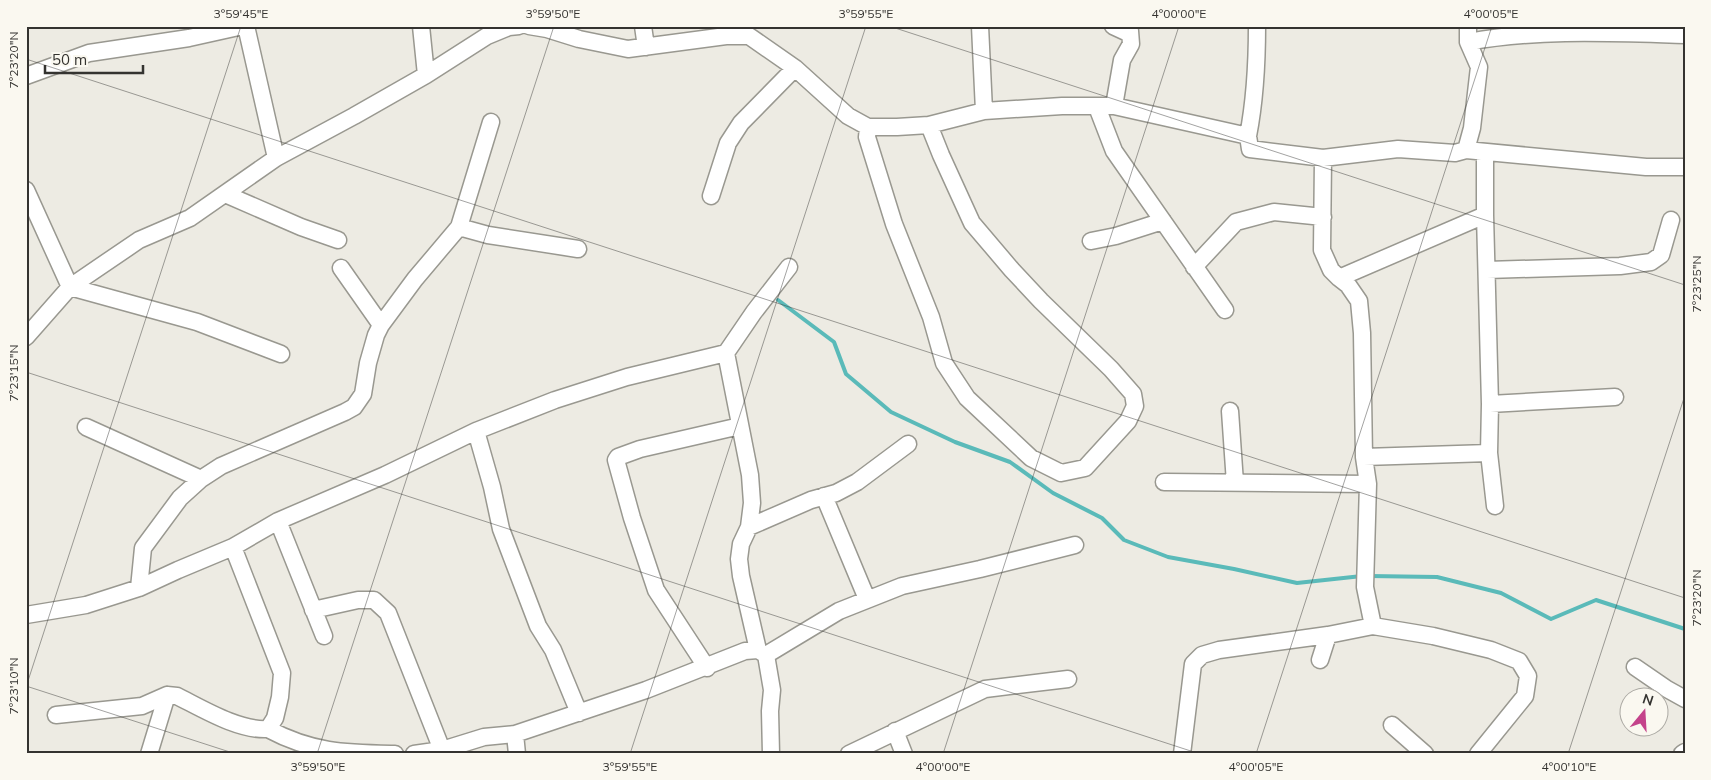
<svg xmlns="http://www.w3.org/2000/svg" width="1711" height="780" font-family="Mulish,sans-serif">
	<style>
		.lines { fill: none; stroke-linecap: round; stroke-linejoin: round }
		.stream { stroke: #5abab9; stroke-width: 4 }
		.minor-casing { stroke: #999890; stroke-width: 19 }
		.minor { stroke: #fff; stroke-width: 16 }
		.ticks { fill: none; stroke: #343330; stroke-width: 1; stroke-opacity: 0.45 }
		.neatline { fill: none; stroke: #343330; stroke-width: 2 }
		.ticks-label { font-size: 12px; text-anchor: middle; fill: #343330 }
	</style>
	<rect width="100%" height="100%" fill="#edebe3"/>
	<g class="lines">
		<path class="stream" d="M 778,300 L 834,342 L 846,374 L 891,412 L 955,442 L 1010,462 L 1053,493 L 1102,518 L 1124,540 L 1168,557 L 1234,569 L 1297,583 L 1362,576
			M 1369,576 L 1437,577 L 1501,593 L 1551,619 L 1596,600 L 1685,629"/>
		<g class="minor-casing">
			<path id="minor" d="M 246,26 L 276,158
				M 421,26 L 426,75
				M 529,26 L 547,29 L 579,39 L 628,49 L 726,36 L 749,36 L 795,68 L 848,116 L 868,127 L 897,127 L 929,125 L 984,111 L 1062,106 L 1114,106 L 1248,136 L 1250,149 L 1323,158 L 1398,149 L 1455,153 L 1466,150 L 1646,167 L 1685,167
				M 643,26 L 646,47
				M 980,26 L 984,111
				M 1113,26 L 1126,32 L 1130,31 L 1131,44 L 1122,60 L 1114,106
				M 1468,42 C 1539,29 1613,33 1685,35
				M 26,76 L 89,53 L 189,38 L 243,26
				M 1097,107 L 1114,151 L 1225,310
				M 868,127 L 867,137 L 894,224 L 931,317 L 944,363 L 967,398 L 1031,458 L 1061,473 L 1085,468 L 1128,421 L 1135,406 L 1133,394 L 1111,369 L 1041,301 L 1012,270 L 972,223 L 941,155 L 929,125
				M 1248,136 C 1255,100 1257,63 1257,26
				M 1466,150 L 1472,128 L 1479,67 L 1468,42 L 1468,26
				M 1323,158 L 1322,250 L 1331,270 L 1339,278 L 1348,285 L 1359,301 L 1362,333 L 1364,457 L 1368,484 L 1365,587 L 1373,626
				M 26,190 L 70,287 L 197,322 L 281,354
				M 225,194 L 301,227 L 338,240
				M 711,196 L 728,143 L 741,123 L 795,68
				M 1485,215 L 1490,404 L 1489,453 L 1495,506
				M 459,227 L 488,235 L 578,249
				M 1091,241 L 1116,236 L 1163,221
				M 1194,267 L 1236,222 L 1274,212 L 1323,217
				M 341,268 L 381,325
				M 1487,270 L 1620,266 L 1651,262 L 1661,255 L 1671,220
				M 1339,278 L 1485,215 L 1485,152
				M 26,337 L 70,287 L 139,240 L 190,218 L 276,158 L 354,116 L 426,75 L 487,36 L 509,27 L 519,26
				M 726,353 L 750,475 L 752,503 L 749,527 L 741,544 L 739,559 L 741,576 L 758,650
				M 1490,404 L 1615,397
				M 1230,411 L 1235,483
				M 86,427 L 201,479
				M 476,431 L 492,487 L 501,529 L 538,626 L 553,650 L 579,713
				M 1364,457 L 1489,453
				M 1164,482 L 1368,484
				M 824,496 L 867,599
				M 278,521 L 324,636
				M 749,527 L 811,500 L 836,493 L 857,482 L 908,444
				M 139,588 L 143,548 L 180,498 L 201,479 L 221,466 L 345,412 L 354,407 L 363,394 L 368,363 L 376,335 L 381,325 L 415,279 L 459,227 L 491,122
				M 313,610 L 358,600 L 374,600 L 388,613 L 442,750
				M 26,615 L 86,605 L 139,588 L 178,570 L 233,547 L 278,521 L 385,475 L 476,431 L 555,400 L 627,377 L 726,353 L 754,312 L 789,267
				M 766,655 L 772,690 L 770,711 L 771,754
				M 1320,660 L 1328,635
				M 1635,667 L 1667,689 L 1685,699
				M 707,668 L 656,590 L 632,518 L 616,460 L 618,457 L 640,449 L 740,426
				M 56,715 L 142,706 L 167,695 L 177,696 C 203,709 239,731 268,729 L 275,718 L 280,697 L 282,673 L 233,547
				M 1392,725 L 1425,754
				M 268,729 C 313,753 346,753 395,754
				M 895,731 L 904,754
				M 149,754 L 167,695
				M 414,754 L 442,750 L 484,737 L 515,734
				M 517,754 L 515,734 L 646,690 L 745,651 L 758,650 L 766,655 L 839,611 L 902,586 L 980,569 L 1075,545
				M 849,754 L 985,689 L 1068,679
				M 1182,754 L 1193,664 L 1202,655 L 1219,650 L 1328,635 L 1373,626 L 1433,636 L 1491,650 L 1519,661 L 1528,676 L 1525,696 L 1478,754
				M 1682,754 L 1685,752"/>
		</g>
		<use href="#minor" class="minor"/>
	</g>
	<path class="ticks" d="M 889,26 L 1685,285M 26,59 L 1685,598M 26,372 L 1200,754M 26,686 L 236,754M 26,687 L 241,26M 317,754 L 554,26M 630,754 L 866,26M 943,754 L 1179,26M 1256,754 L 1492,26M 1568,754 L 1685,395"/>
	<rect width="1711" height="780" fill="none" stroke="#faf8f0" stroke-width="55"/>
	<g transform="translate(1644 712) rotate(18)"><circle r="24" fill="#faf8f0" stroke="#aba9a3"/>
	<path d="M0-4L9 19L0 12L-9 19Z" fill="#c4438b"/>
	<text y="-8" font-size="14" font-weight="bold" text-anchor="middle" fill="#343330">N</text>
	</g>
	<path d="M45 65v8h98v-8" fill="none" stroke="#343330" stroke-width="2.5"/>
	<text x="52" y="65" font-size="15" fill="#343330" stroke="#faf8f0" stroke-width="4" paint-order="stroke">50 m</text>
	<rect x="28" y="28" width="1656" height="724" class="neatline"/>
	<g class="ticks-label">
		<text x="241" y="18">3°59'45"E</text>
		<text x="553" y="18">3°59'50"E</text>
		<text x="866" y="18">3°59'55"E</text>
		<text x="1179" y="18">4°00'00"E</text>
		<text x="1491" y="18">4°00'05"E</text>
		<text transform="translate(14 60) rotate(-90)" y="4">7°23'20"N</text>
		<text transform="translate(1697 284) rotate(-90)" y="4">7°23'25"N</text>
		<text transform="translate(14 373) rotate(-90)" y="4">7°23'15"N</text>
		<text transform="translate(1697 598) rotate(-90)" y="4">7°23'20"N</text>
		<text transform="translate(14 686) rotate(-90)" y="4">7°23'10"N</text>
		<text x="318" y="771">3°59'50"E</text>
		<text x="630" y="771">3°59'55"E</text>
		<text x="943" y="771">4°00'00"E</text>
		<text x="1256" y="771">4°00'05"E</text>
		<text x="1569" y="771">4°00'10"E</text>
	</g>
</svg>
